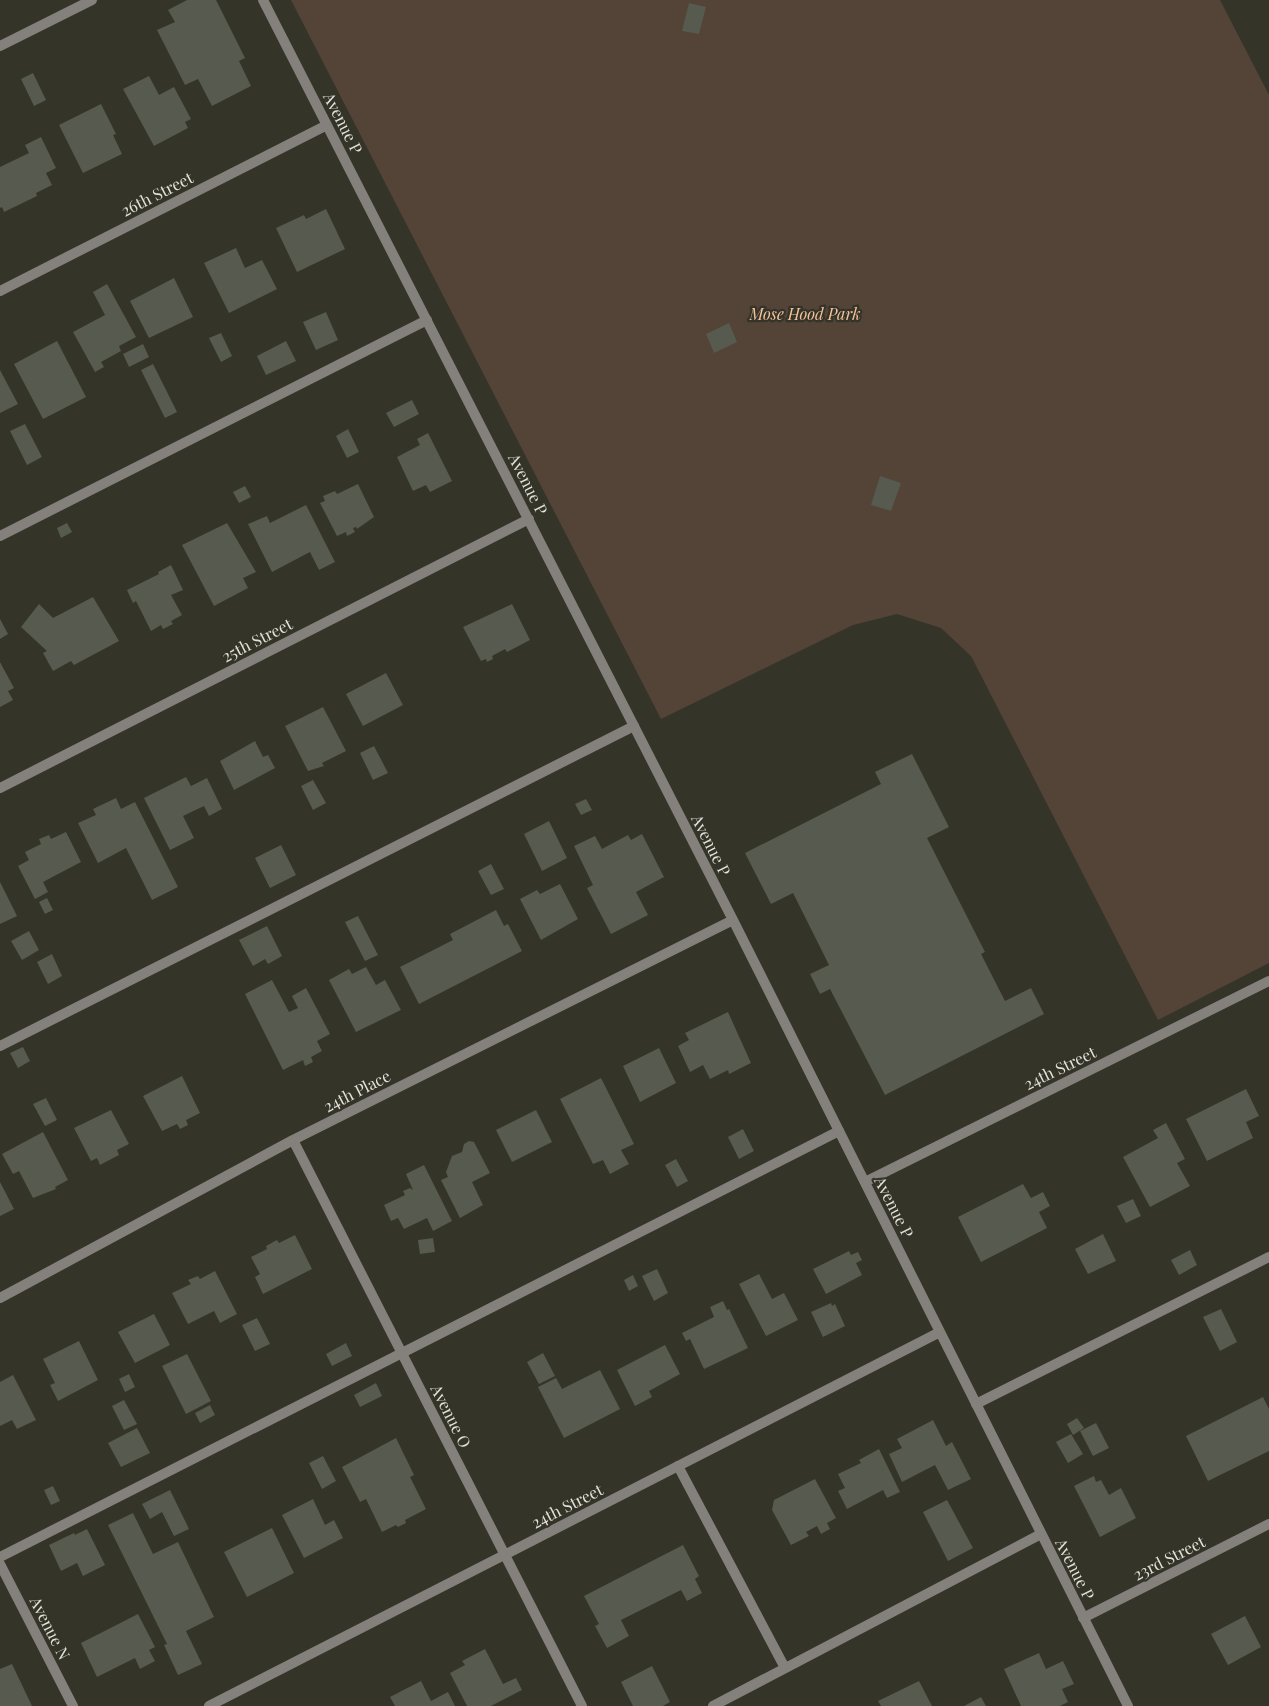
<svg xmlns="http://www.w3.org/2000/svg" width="1269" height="1706" font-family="'Playfair Display',serif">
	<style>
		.green { fill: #544337 }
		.building { fill: #565a4f }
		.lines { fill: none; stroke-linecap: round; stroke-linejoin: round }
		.service { stroke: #84817c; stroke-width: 10 }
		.minor { stroke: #84817c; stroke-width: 10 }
		.labels { text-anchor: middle; stroke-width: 4.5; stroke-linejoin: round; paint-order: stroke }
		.street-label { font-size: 16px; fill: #e3e2db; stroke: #353429 }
		.park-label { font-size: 16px; font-style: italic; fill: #f5c39c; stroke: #353429 }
	</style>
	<rect width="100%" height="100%" fill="#353429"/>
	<path class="green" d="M 291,0 L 1220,0 L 1269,95 L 1269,963 L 1158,1020 L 971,656 L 941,628 L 897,614 L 853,625 L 661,719 Z"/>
	<path class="building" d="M 187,0 L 216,0 L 245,58 L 239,61 L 251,86 L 212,106 L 198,79 L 185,85 L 157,30 L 175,22 L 168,10 Z
		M 689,3 L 706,7 L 699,34 L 682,31 Z
		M 33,73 L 46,100 L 34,106 L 21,79 Z
		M 149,76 L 159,95 L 174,87 L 191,119 L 185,122 L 188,128 L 154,146 L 123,89 Z
		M 101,104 L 116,134 L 113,135 L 122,154 L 83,173 L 59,125 Z
		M 41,137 L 56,168 L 46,173 L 52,185 L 36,193 L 37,196 L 4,212 L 2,207 L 0,208 L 0,167 L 29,153 L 25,145 Z
		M 326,209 L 345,249 L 297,272 L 276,228 L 304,215 L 306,219 Z
		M 236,248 L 245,268 L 262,260 L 277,289 L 229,313 L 204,263 Z
		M 174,278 L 193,317 L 149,338 L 130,301 Z
		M 107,284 L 136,337 L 119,346 L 121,351 L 101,362 L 104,367 L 95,372 L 73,332 L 105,315 L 93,292 Z
		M 326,312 L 338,340 L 316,350 L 303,322 Z
		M 729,323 L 737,342 L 714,353 L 706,334 Z
		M 221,333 L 232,356 L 221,362 L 209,338 Z
		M 57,341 L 86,397 L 43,419 L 14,364 Z
		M 286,341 L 296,361 L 266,375 L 257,356 Z
		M 143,344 L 149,357 L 129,367 L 123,354 Z
		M 153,364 L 177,412 L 165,418 L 141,370 Z
		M 0,370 L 18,404 L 0,413 Z
		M 412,400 L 419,414 L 394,427 L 386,413 Z
		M 25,424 L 42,457 L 27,465 L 10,431 Z
		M 348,429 L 359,452 L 347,458 L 336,436 Z
		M 428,433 L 452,481 L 430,492 L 426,485 L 413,491 L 397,457 L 420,445 L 417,439 Z
		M 880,476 L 901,483 L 891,511 L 871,505 Z
		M 358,484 L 374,517 L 357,529 L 356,527 L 353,528 L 355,532 L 347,536 L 346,532 L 337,536 L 320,503 L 325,501 L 323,496 L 335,491 L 337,494 Z
		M 245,486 L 251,497 L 239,503 L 233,492 Z
		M 306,505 L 335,562 L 319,570 L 310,552 L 272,572 L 248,524 L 267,516 L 270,523 Z
		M 67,523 L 72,532 L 61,538 L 57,528 Z
		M 227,523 L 256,572 L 243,578 L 248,588 L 214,606 L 182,545 Z
		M 171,565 L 183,590 L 171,595 L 182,615 L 171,621 L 173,624 L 163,629 L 161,625 L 151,631 L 136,601 L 133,603 L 127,590 L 159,574 L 158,572 Z
		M 93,597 L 119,641 L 74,665 L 71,661 L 53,671 L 43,653 L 47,651 L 21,627 L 39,604 L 53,618 Z
		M 512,604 L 530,640 L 507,652 L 505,649 L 492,656 L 493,659 L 487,662 L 486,659 L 481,661 L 463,627 Z
		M 0,619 L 8,634 L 0,639 Z
		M 0,662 L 14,688 L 8,691 L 13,700 L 0,707 Z
		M 386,673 L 403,705 L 363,726 L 346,694 Z
		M 323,707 L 346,751 L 322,763 L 324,766 L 308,771 L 285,726 Z
		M 255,741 L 263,757 L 268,755 L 275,768 L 234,790 L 220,761 Z
		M 374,746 L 388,773 L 373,780 L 360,753 Z
		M 912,754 L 949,827 L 927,838 L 985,952 L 981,954 L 1005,1001 L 1031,988 L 1044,1014 L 885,1095 L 830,989 L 820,994 L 810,974 L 829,965 L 793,893 L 771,904 L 745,853 L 881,784 L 875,772 Z
		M 186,777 L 191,786 L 207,778 L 222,809 L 209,816 L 204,806 L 183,816 L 194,838 L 170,850 L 144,798 Z
		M 313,780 L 326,803 L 313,810 L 301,786 Z
		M 116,798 L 121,809 L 135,802 L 178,887 L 152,900 L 126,848 L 98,863 L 78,823 L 96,815 L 93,809 Z
		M 586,799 L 592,810 L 581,815 L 575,804 Z
		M 549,821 L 567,858 L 542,871 L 524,834 Z
		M 66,832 L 81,862 L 43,882 L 48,892 L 35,899 L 18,866 L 29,860 L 25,852 L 41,844 L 39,839 L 49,835 L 51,839 Z
		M 642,834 L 664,877 L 636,892 L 648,915 L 611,934 L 587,888 L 593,885 L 574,846 L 595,836 L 602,849 L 628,835 L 631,840 Z
		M 281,845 L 296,875 L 270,888 L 255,858 Z
		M 491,864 L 504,889 L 491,895 L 478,871 Z
		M 0,882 L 17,916 L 0,924 Z
		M 560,884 L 578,919 L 541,940 L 520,899 L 537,890 L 540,894 Z
		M 47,898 L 53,910 L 45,914 L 39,902 Z
		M 496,910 L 504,926 L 508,924 L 522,951 L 419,1004 L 400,967 L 453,940 L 450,934 Z
		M 358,916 L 378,955 L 365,961 L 345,922 Z
		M 267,926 L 282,956 L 268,964 L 265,959 L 253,966 L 239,940 Z
		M 29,931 L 39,950 L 22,960 L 11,941 Z
		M 52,954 L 62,976 L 48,984 L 37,962 Z
		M 366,967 L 376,985 L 385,980 L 401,1010 L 356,1032 L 329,980 L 349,969 L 352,974 Z
		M 272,980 L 289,1012 L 298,1008 L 292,996 L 306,988 L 330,1034 L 317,1041 L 322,1051 L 311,1057 L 313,1062 L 305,1066 L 303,1060 L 283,1070 L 245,994 Z
		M 728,1012 L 751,1063 L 729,1074 L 728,1070 L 710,1079 L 703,1065 L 690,1072 L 678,1046 L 689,1040 L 685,1033 Z
		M 23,1047 L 30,1061 L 18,1068 L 10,1053 Z
		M 659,1048 L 676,1083 L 640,1102 L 623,1066 Z
		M 182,1076 L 200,1113 L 186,1120 L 188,1125 L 180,1129 L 177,1124 L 162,1131 L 143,1096 Z
		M 601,1078 L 634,1144 L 621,1150 L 629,1164 L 610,1174 L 603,1160 L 593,1164 L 560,1099 Z
		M 1246,1089 L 1259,1116 L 1246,1122 L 1253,1138 L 1207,1161 L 1186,1119 Z
		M 46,1098 L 57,1120 L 45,1126 L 33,1104 Z
		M 111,1110 L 129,1144 L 117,1150 L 119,1155 L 100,1165 L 97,1158 L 91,1161 L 74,1128 Z
		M 536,1110 L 552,1142 L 512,1162 L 496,1130 Z
		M 1166,1123 L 1185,1159 L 1177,1163 L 1190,1186 L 1150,1207 L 1123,1157 L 1158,1138 L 1153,1130 Z
		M 743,1129 L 754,1151 L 739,1159 L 728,1137 Z
		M 43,1132 L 68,1180 L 55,1187 L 56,1189 L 33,1198 L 19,1171 L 13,1174 L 2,1154 Z
		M 469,1141 L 474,1142 L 490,1173 L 472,1182 L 483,1205 L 460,1218 L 441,1180 L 448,1177 L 446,1172 L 452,1156 L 462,1152 L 464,1144 Z
		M 676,1159 L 688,1181 L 677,1187 L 665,1165 Z
		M 424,1165 L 452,1221 L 433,1231 L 427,1218 L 404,1229 L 398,1218 L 391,1221 L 384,1205 L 405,1195 L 403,1191 L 410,1188 L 413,1190 L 406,1174 Z
		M 0,1182 L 14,1209 L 0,1216 Z
		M 1023,1184 L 1031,1198 L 1043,1192 L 1050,1206 L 1039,1212 L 1047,1228 L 981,1262 L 958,1217 Z
		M 1133,1199 L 1141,1216 L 1126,1223 L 1117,1206 Z
		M 1103,1234 L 1116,1261 L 1088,1274 L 1075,1249 Z
		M 295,1235 L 312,1269 L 263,1294 L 255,1277 L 260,1274 L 251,1257 L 267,1249 L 266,1246 L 277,1240 L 279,1243 Z
		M 433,1238 L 435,1252 L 420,1254 L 418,1240 Z
		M 1190,1250 L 1197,1265 L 1179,1275 L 1171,1260 Z
		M 849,1251 L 851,1255 L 858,1252 L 862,1260 L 856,1263 L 862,1275 L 826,1294 L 813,1269 Z
		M 657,1269 L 668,1293 L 654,1301 L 642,1276 Z
		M 215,1271 L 237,1314 L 220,1323 L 214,1311 L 188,1324 L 172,1293 L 191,1284 L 188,1280 L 198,1276 L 200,1279 Z
		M 759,1274 L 772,1299 L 784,1293 L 798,1320 L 766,1336 L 739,1284 Z
		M 633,1275 L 638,1286 L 629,1291 L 624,1280 Z
		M 723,1301 L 727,1310 L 729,1309 L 748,1348 L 704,1369 L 690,1339 L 686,1341 L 682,1333 L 714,1317 L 710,1307 Z
		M 831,1303 L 832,1306 L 835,1304 L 845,1326 L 823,1337 L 811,1312 Z
		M 1221,1309 L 1237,1342 L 1220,1351 L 1203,1317 Z
		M 154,1314 L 170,1345 L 135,1363 L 118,1332 Z
		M 257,1318 L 270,1344 L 255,1351 L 242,1325 Z
		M 79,1341 L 98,1380 L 58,1401 L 50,1385 L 55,1383 L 43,1359 Z
		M 346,1343 L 352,1356 L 332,1366 L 326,1354 Z
		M 665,1345 L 680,1374 L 649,1391 L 652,1397 L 635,1406 L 617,1370 Z
		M 543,1353 L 555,1376 L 539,1384 L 527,1362 Z
		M 187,1354 L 211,1401 L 186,1414 L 162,1366 Z
		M 600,1370 L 620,1409 L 564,1438 L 538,1387 L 556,1378 L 562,1389 Z
		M 129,1374 L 135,1387 L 125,1392 L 119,1379 Z
		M 13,1375 L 36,1420 L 17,1429 L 12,1420 L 0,1426 L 0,1382 Z
		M 376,1383 L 382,1396 L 360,1407 L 354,1395 Z
		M 1263,1397 L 1269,1409 L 1269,1451 L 1208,1481 L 1186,1436 Z
		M 124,1400 L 137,1424 L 124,1430 L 112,1406 Z
		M 210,1405 L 215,1415 L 200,1423 L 195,1413 Z
		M 1077,1418 L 1084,1428 L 1073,1435 L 1067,1424 Z
		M 933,1420 L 946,1446 L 952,1442 L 971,1479 L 948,1490 L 935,1465 L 902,1482 L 889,1454 L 902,1448 L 897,1439 Z
		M 1096,1423 L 1109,1448 L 1093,1456 L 1080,1431 Z
		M 137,1428 L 150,1453 L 121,1467 L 108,1443 Z
		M 1071,1434 L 1083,1454 L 1068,1463 L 1056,1442 Z
		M 396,1438 L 414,1475 L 410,1477 L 426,1509 L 405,1520 L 406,1523 L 398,1527 L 396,1525 L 382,1532 L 366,1499 L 360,1502 L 342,1467 Z
		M 879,1449 L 900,1492 L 887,1498 L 883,1490 L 847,1509 L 838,1491 L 845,1488 L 838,1474 L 861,1463 L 859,1460 Z
		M 323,1456 L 336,1481 L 322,1489 L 309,1463 Z
		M 1094,1476 L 1096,1482 L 1101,1480 L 1109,1495 L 1121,1488 L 1136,1518 L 1100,1537 L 1074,1486 Z
		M 815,1479 L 836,1518 L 827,1523 L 830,1529 L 821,1534 L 817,1526 L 806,1532 L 809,1536 L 791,1545 L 772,1510 L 774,1500 Z
		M 53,1486 L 60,1501 L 51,1505 L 44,1490 Z
		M 170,1490 L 189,1529 L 174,1536 L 162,1512 L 150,1519 L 142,1504 Z
		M 313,1499 L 325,1525 L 334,1520 L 343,1538 L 304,1558 L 282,1515 Z
		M 947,1500 L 973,1548 L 948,1561 L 923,1512 Z
		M 133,1513 L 153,1554 L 178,1542 L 214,1617 L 186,1631 L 202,1664 L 178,1675 L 164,1645 L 167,1644 L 108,1525 Z
		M 272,1528 L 294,1573 L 247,1597 L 224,1552 Z
		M 87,1529 L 105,1565 L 83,1576 L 77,1563 L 61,1571 L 49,1545 L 74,1533 L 75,1535 Z
		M 683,1545 L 699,1576 L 695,1579 L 702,1593 L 687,1601 L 681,1590 L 621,1620 L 629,1636 L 607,1648 L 595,1626 L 599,1624 L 584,1596 Z
		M 138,1614 L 155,1647 L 149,1650 L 155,1661 L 140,1669 L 135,1658 L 97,1677 L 81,1643 Z
		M 1245,1616 L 1261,1647 L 1228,1665 L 1211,1634 Z
		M 485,1649 L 503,1684 L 516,1678 L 522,1690 L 491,1706 L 467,1706 L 450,1673 L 465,1665 L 462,1661 Z
		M 1039,1653 L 1046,1669 L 1063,1661 L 1074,1684 L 1062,1689 L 1068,1702 L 1060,1706 L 1021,1706 L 1004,1669 Z
		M 12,1664 L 32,1706 L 0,1706 L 0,1669 Z
		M 652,1666 L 670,1702 L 663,1706 L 633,1706 L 621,1682 Z
		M 421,1681 L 431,1701 L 448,1692 L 455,1706 L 395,1706 L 390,1697 Z
		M 919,1681 L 932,1706 L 881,1706 L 878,1701 Z
		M 981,1697 L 986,1706 L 964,1706 Z"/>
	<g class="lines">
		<path class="service" d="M 0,46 L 92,0
			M 0,536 L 427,320
			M 0,1046 L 634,726
			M 976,1404 L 1269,1257
			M 678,1466 L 785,1668
			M 0,1557 L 839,1131
			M 713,1706 L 1041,1534"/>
		<path class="minor" d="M 263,0 L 733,920 L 1128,1706
			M 0,291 L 327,125
			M 0,788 L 529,519
			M 293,1140 L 582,1706
			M 865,1182 L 1269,981
			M 0,1298 L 293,1140 L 733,920
			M 0,1564 L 73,1706
			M 1083,1618 L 1269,1524
			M 209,1706 L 940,1332"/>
	</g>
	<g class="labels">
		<g class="street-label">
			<text transform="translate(343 123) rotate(63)" y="6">Avenue P</text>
			<text transform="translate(157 194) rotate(-27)" y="6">26th Street</text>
			<text transform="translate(528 484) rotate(63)" y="6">Avenue P</text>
			<text transform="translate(257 640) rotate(-27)" y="6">25th Street</text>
			<text transform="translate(711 845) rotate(63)" y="6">Avenue P</text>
			<text transform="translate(1060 1068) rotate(-26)" y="6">24th Street</text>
			<text transform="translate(357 1091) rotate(-27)" y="6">24th Place</text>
			<text transform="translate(894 1207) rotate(63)" y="6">Avenue P</text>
			<text transform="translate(451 1416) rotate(63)" y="6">Avenue O</text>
			<text transform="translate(567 1506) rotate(-27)" y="6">24th Street</text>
			<text transform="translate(1169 1558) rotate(-27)" y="6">23rd Street</text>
			<text transform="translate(1075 1569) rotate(63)" y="6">Avenue P</text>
			<text transform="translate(50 1628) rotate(63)" y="6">Avenue N</text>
		</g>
		<g class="park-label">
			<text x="805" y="320">Mose Hood Park</text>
		</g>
	</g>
</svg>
